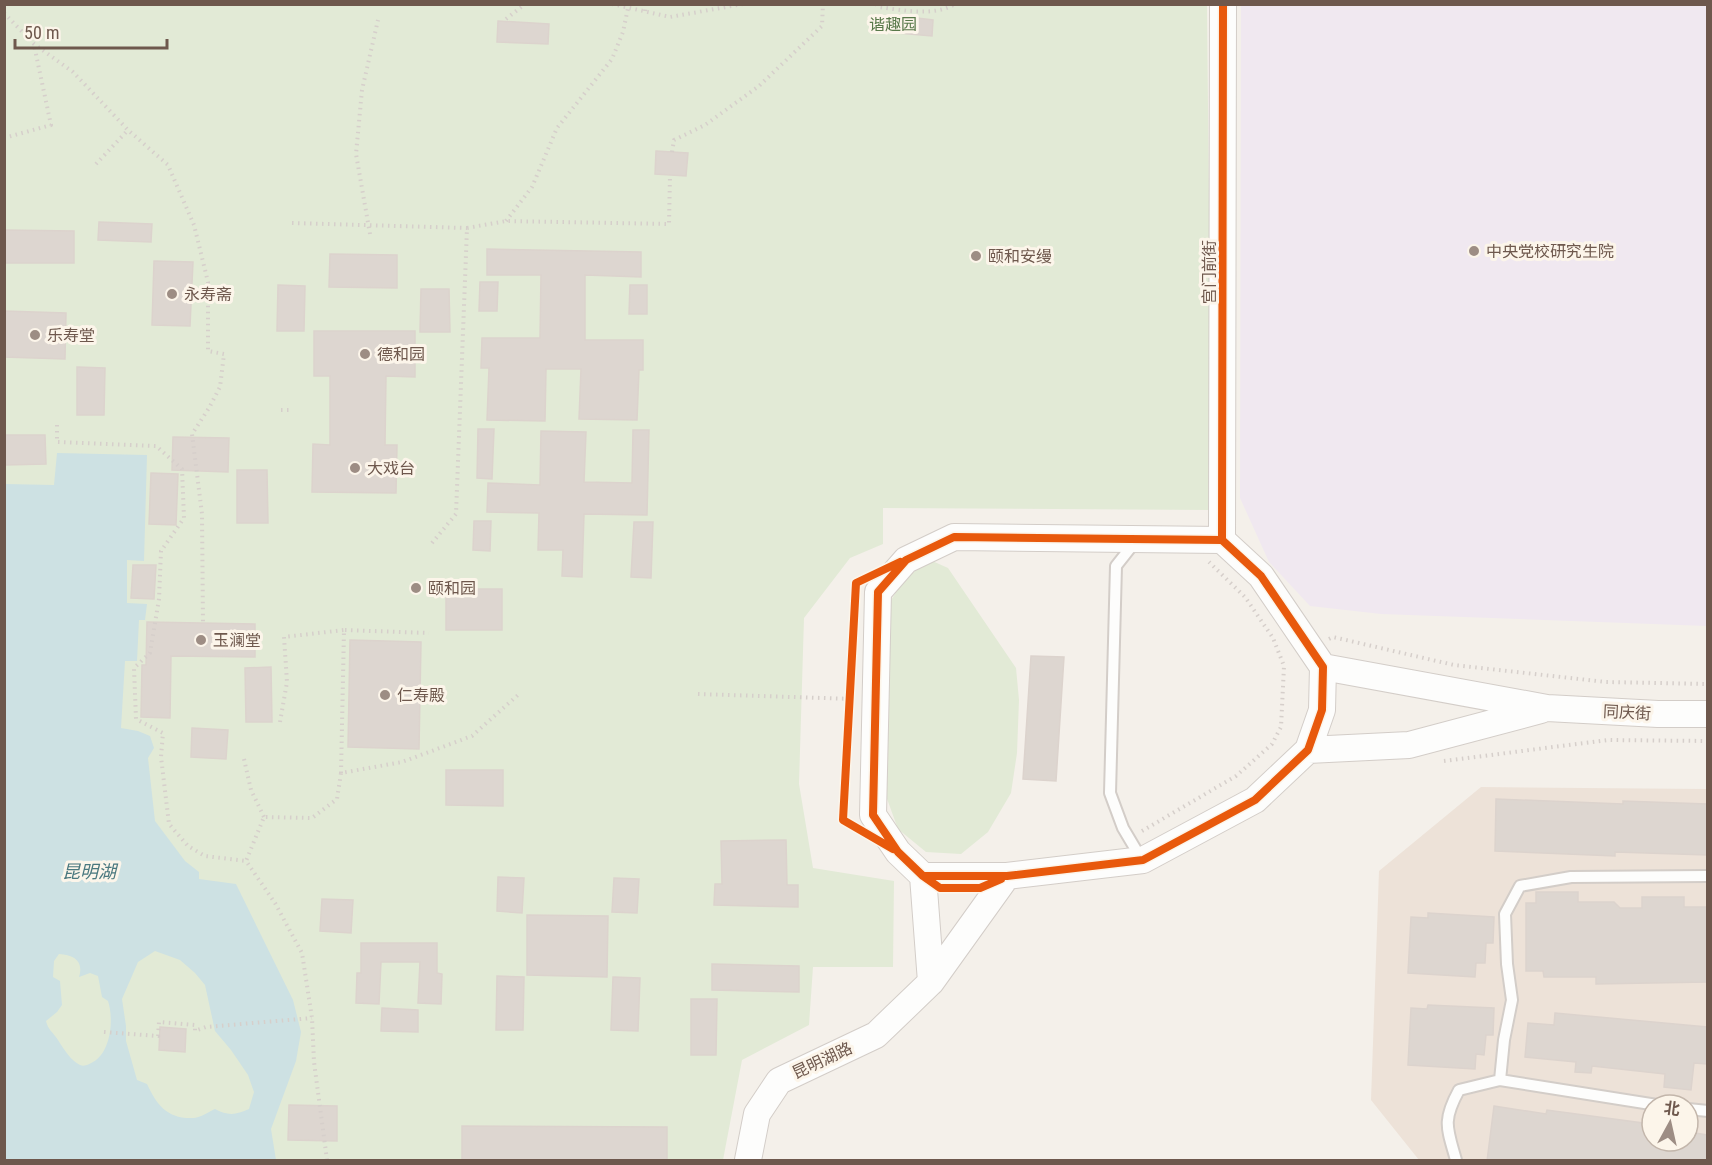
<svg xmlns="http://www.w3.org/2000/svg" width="1712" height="1165" font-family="'Roboto Condensed','Noto Sans SC',sans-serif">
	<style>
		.residential { fill: #ede2d8; fill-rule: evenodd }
		.education { fill: #f0e8f0 }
		.green { fill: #e2ead6 }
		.water { fill: #cde1e3; fill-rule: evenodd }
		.building { fill: #ddd6d0; stroke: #dcd3cd; stroke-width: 1.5 }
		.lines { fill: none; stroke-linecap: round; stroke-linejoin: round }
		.service-casing { stroke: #d3cdc8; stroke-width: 14 }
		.tertiary-casing { stroke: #d3cdc8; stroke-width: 28 }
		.path { stroke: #d6cfcb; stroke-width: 4; stroke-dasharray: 1.5 4.5; stroke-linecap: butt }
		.service { stroke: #fdfdfc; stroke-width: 10 }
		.tertiary { stroke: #fdfdfc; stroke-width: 26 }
		.cycleway-casing { stroke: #fcf5ea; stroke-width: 11 }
		.cycleway { stroke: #e8590c; stroke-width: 8 }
		.poi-dot { fill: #9d8d84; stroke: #fcf5ea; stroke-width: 2 }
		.labels { text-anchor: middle; stroke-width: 6; stroke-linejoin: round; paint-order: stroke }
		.park-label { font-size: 16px; fill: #59794a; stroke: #fcf5ea }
		.poi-label { font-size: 16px; fill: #6e584d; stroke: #fcf5ea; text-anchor: start }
		.street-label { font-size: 16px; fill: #6e584d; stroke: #fcf5ea }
		.water-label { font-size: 18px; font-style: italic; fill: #4a787f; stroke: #fcf5ea }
	</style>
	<rect width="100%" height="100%" fill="#f4f0ea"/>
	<path class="residential" d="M 1481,787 L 1707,789 L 1707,1160 L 1419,1160 L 1371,1100 L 1379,871 ZM 1652,1105 L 1688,1105 L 1688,1141 L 1652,1141 Z"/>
	<path class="education" d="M 1241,5 L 1707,5 L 1707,626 L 1381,614 L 1310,606 L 1269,562 L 1240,498 Z"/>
	<path class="green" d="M 5,5 L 1207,5 L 1212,510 L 883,508 L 883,544 L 850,558 L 804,618 L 799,784 L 813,868 L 894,881 L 893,967 L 813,967 L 809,1025 L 742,1060 L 723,1160 L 5,1160 Z
		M 930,560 L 948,568 L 1016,668 L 1019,700 L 1017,753 L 1011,793 L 988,832 L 961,854 L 926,852 L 898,829 L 886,796 L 890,602 L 904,579 Z"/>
	<path class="water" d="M 57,453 L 147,455 L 144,561 L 127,560 L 127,603 L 147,604 L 145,620 L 139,620 L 137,661 L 125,661 L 121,728 L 138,731 L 150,736 L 154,748 L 148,758 L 155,821 L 185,861 L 199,872 L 199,879 L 236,884 L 293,1000 L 301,1032 L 296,1061 L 271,1129 L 276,1160 L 5,1160 L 5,484 L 54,485 ZM 155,951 L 180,960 L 195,973 L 205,985 L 215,1031 L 231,1050 L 248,1075 L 254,1092 L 249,1109 C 236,1115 228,1116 215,1109 C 208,1112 200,1118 193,1118 C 167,1119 157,1105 147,1084 L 137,1080 L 126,1041 L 126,1026 L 122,999 L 138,962 ZM 59,954 C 74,955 84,961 79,977 L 90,973 L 98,976 L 102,997 L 108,1001 C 114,1019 111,1052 93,1062 C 89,1064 85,1067 80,1065 C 71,1061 63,1048 58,1040 C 53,1032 48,1030 46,1021 L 57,1012 L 62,1005 L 60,981 L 53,977 L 54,961 Z"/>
	<path class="building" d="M 900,16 L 933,20 L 932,36 L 898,33 Z
		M 498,21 L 549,24 L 548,44 L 497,42 Z
		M 656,151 L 688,153 L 686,176 L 655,174 Z
		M 99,222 L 152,224 L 151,242 L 98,240 Z
		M 4,230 L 74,231 L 74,263 L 4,263 Z
		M 487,249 L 641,252 L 641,277 L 585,275 L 585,340 L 643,340 L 643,370 L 639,370 L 637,420 L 579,419 L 581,369 L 546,369 L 545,421 L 487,420 L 489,368 L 481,368 L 482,338 L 540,338 L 541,275 L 487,275 Z
		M 330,254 L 397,255 L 397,288 L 329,287 Z
		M 154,261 L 193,262 L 190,326 L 152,325 Z
		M 480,282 L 498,282 L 497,311 L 479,311 Z
		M 278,285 L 305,286 L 304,331 L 277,331 Z
		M 630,285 L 647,285 L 647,314 L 629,314 Z
		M 421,289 L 449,289 L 450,332 L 420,332 Z
		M 4,311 L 66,313 L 65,359 L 4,357 Z
		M 314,331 L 415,331 L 415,377 L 386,376 L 385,445 L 397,445 L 396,493 L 312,492 L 313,444 L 330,445 L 330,376 L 314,376 Z
		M 77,367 L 105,368 L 104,415 L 77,415 Z
		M 478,429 L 494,429 L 492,479 L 477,478 Z
		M 633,430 L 649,430 L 647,515 L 584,514 L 582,577 L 562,576 L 563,550 L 538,550 L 539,513 L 487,512 L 488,483 L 540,485 L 541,431 L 586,432 L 584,482 L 632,483 Z
		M 4,435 L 45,435 L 46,464 L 4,465 Z
		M 173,437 L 229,438 L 228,472 L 172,470 Z
		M 237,470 L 267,470 L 268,523 L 237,523 Z
		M 151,473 L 178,474 L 176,525 L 149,524 Z
		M 474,521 L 491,521 L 490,551 L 473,550 Z
		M 634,522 L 653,522 L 651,578 L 631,577 Z
		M 133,565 L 156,565 L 154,599 L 131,598 Z
		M 446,589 L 502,589 L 502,630 L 446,630 Z
		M 147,622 L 255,624 L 255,657 L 171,656 L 170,718 L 141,717 L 142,665 L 146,665 Z
		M 350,640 L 421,642 L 419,749 L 348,747 Z
		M 1031,656 L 1064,657 L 1056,781 L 1023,779 Z
		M 271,667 L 272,722 L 246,722 L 245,668 Z
		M 192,728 L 228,730 L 226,759 L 191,757 Z
		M 446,770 L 503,770 L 503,806 L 446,805 Z
		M 1496,799 L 1623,804 L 1623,801 L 1707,804 L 1707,855 L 1615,852 L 1615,856 L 1495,851 Z
		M 786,840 L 787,885 L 798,885 L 798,907 L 714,905 L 715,884 L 722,884 L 721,841 Z
		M 498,877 L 524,878 L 522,913 L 497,911 Z
		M 614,878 L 639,879 L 637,913 L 612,912 Z
		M 1536,892 L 1578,892 L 1578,902 L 1614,902 L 1620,908 L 1642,908 L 1642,897 L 1684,897 L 1684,907 L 1707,907 L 1707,982 L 1596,984 L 1596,977 L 1544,977 L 1543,971 L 1526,971 L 1526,903 L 1536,903 Z
		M 322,899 L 353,900 L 351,933 L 320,931 Z
		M 1428,913 L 1494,917 L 1493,943 L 1486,943 L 1485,963 L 1476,963 L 1475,977 L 1408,973 L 1411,917 L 1428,918 Z
		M 527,915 L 608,916 L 607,977 L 527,975 Z
		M 361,943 L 437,943 L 437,973 L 442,974 L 441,1004 L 418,1003 L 420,962 L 381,962 L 379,1004 L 356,1003 L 357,973 L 361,973 Z
		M 712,964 L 799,966 L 799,992 L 712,990 Z
		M 497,976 L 524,977 L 523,1030 L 496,1030 Z
		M 613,977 L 640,978 L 638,1031 L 611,1030 Z
		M 691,999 L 717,999 L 716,1055 L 691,1055 Z
		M 1428,1005 L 1494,1008 L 1493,1035 L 1486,1035 L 1484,1055 L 1476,1054 L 1475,1069 L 1408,1065 L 1411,1008 L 1427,1009 Z
		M 382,1008 L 418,1010 L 418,1032 L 381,1031 Z
		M 1555,1013 L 1707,1027 L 1707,1064 L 1694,1063 L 1691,1090 L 1664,1087 L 1665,1074 L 1592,1066 L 1591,1073 L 1575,1072 L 1576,1062 L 1525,1057 L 1528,1023 L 1554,1025 Z
		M 160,1027 L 186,1029 L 185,1052 L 159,1050 Z
		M 289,1105 L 337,1106 L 337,1141 L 288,1140 Z
		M 1494,1106 L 1546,1114 L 1547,1110 L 1643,1123 L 1643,1125 L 1652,1127 L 1652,1141 L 1688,1141 L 1688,1132 L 1707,1135 L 1707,1161 L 1487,1161 Z
		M 462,1126 L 667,1127 L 667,1161 L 462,1160 Z"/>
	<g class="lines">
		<g class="service-casing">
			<path id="service" d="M 1135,542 L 1116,566 L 1110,793 L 1123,828 L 1142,860
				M 1500,1080 L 1504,1040 L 1512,1000 L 1507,964 L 1505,914 L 1520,886 L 1571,877 L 1708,876
				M 1688,1109 L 1708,1111
				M 1456,1160 C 1447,1128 1442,1121 1459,1090 L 1500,1080 L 1657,1105"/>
		</g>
		<g class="tertiary-casing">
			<path id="tertiary" d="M 954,537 L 1222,540 L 1261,576 L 1323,667 L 1322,710 L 1308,750 L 1255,800 L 1143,860 L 1007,876 L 923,876 L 898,852 L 873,815 L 878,592 L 906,560 Z
				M 1222,540 L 1223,4
				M 1323,667 L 1547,708 L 1658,714 L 1708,714
				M 1308,750 L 1409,745 L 1541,710
				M 923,876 L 931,982
				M 748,1160 L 757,1114 L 779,1081 L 876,1035 L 931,982 L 1007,876"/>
		</g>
		<path class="path" d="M 612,4 L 670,17 L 743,4
			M 876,4 L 879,7 C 902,10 934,17 955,4
			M 645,11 L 646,4
			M 4,13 L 34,44 L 73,72 L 128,130 L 168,165 L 194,225 L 208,282 L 208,351 L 224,354 L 220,387 L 209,408 L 192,434 L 202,514 L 203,623
			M 506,19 L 525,4
			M 4,138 L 51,125 L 34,45
			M 672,152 L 674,140 L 705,125 L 759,86 L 822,26 L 823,4
			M 96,164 L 128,130
			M 506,221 L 532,187 L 557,128 L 612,59 L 623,32 L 628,8
			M 292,223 L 467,228
			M 370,234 L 356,154 L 362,90 L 378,20
			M 281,410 L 289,410
			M 57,425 L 57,442 L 156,446 L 182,469 L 184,518 L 161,551 L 159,599 L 150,653 L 134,668 L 136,719 L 163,733 L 161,757 L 169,824 L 188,846 L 205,856 L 246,861
			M 432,543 L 456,514 L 467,228 L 506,221 L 669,224 L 670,175
			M 1329,639 L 1333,637 L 1454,665 L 1606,682 L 1708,684
			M 698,694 L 854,699
			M 280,722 L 287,682 L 284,637 L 344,630
			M 244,759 L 251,790 L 264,817
			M 1444,761 L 1608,740 L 1708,741
			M 341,773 L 344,630 L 429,633
			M 1142,831 L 1236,776 L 1272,744 L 1281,727 L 1284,666 L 1273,638 L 1245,597 L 1209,562
			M 104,1032 L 158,1036 L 159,1022 L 195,1025 L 195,1031 L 206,1027 L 312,1018
			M 327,1160 L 314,1062 L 312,1018 L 302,953 L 275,903 L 246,861 L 264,817 L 312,818 L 337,799 L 341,773 L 402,762 L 472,736 L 518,695"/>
		<use href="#service" class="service"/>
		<use href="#tertiary" class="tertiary"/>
		<g class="cycleway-casing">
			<path id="cycleway" d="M 954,537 L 1222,540 L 1261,576 L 1323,667 L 1322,710 L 1308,750 L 1255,800 L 1143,860 L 1007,876 L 923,876 L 898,852 L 873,815 L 878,592 L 906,560 Z
				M 1222,540 L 1223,4
				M 893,849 L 843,820 L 856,583 L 900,562
				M 923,876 L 940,888 L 980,888 L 1001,879"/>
		</g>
		<use href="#cycleway" class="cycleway"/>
	</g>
	<g class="poi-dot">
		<circle cx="1474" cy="251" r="6"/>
		<circle cx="976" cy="256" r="6"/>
		<circle cx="172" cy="294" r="6"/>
		<circle cx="35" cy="335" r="6"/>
		<circle cx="365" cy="354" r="6"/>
		<circle cx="355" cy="468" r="6"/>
		<circle cx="416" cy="588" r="6"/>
		<circle cx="201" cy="640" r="6"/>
		<circle cx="385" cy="695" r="6"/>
	</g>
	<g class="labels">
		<g class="park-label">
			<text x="893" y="30">谐趣园</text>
		</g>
		<g class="poi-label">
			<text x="1486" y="257">中央党校研究生院</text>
			<text x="988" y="262">颐和安缦</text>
			<text x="184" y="300">永寿斋</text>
			<text x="47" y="341">乐寿堂</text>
			<text x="377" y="360">德和园</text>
			<text x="367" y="474">大戏台</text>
			<text x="428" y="594">颐和园</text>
			<text x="213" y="646">玉澜堂</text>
			<text x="397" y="701">仁寿殿</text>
		</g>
		<g class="street-label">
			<text transform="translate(1209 272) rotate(-90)" y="6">宫门前街</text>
			<text transform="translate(1627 712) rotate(3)" y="6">同庆街</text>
			<text transform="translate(822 1060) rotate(-25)" y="6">昆明湖路</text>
		</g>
		<g class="water-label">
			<text x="89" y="878">昆明湖</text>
		</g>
	</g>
	<rect width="1712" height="1165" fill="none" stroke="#6e584d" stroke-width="12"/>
	<g transform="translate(1670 1123) rotate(8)"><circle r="28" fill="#fcf5ea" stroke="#c3b6ab" stroke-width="1.5"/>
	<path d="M0-4.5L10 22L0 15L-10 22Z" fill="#9d8d84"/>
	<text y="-9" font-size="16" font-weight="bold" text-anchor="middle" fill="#6e584d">北</text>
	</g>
	<path d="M15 39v9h152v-9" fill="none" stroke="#6e584d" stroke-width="3"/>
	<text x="24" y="39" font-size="18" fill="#6e584d" stroke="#fcf5ea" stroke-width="4.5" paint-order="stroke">50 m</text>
</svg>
